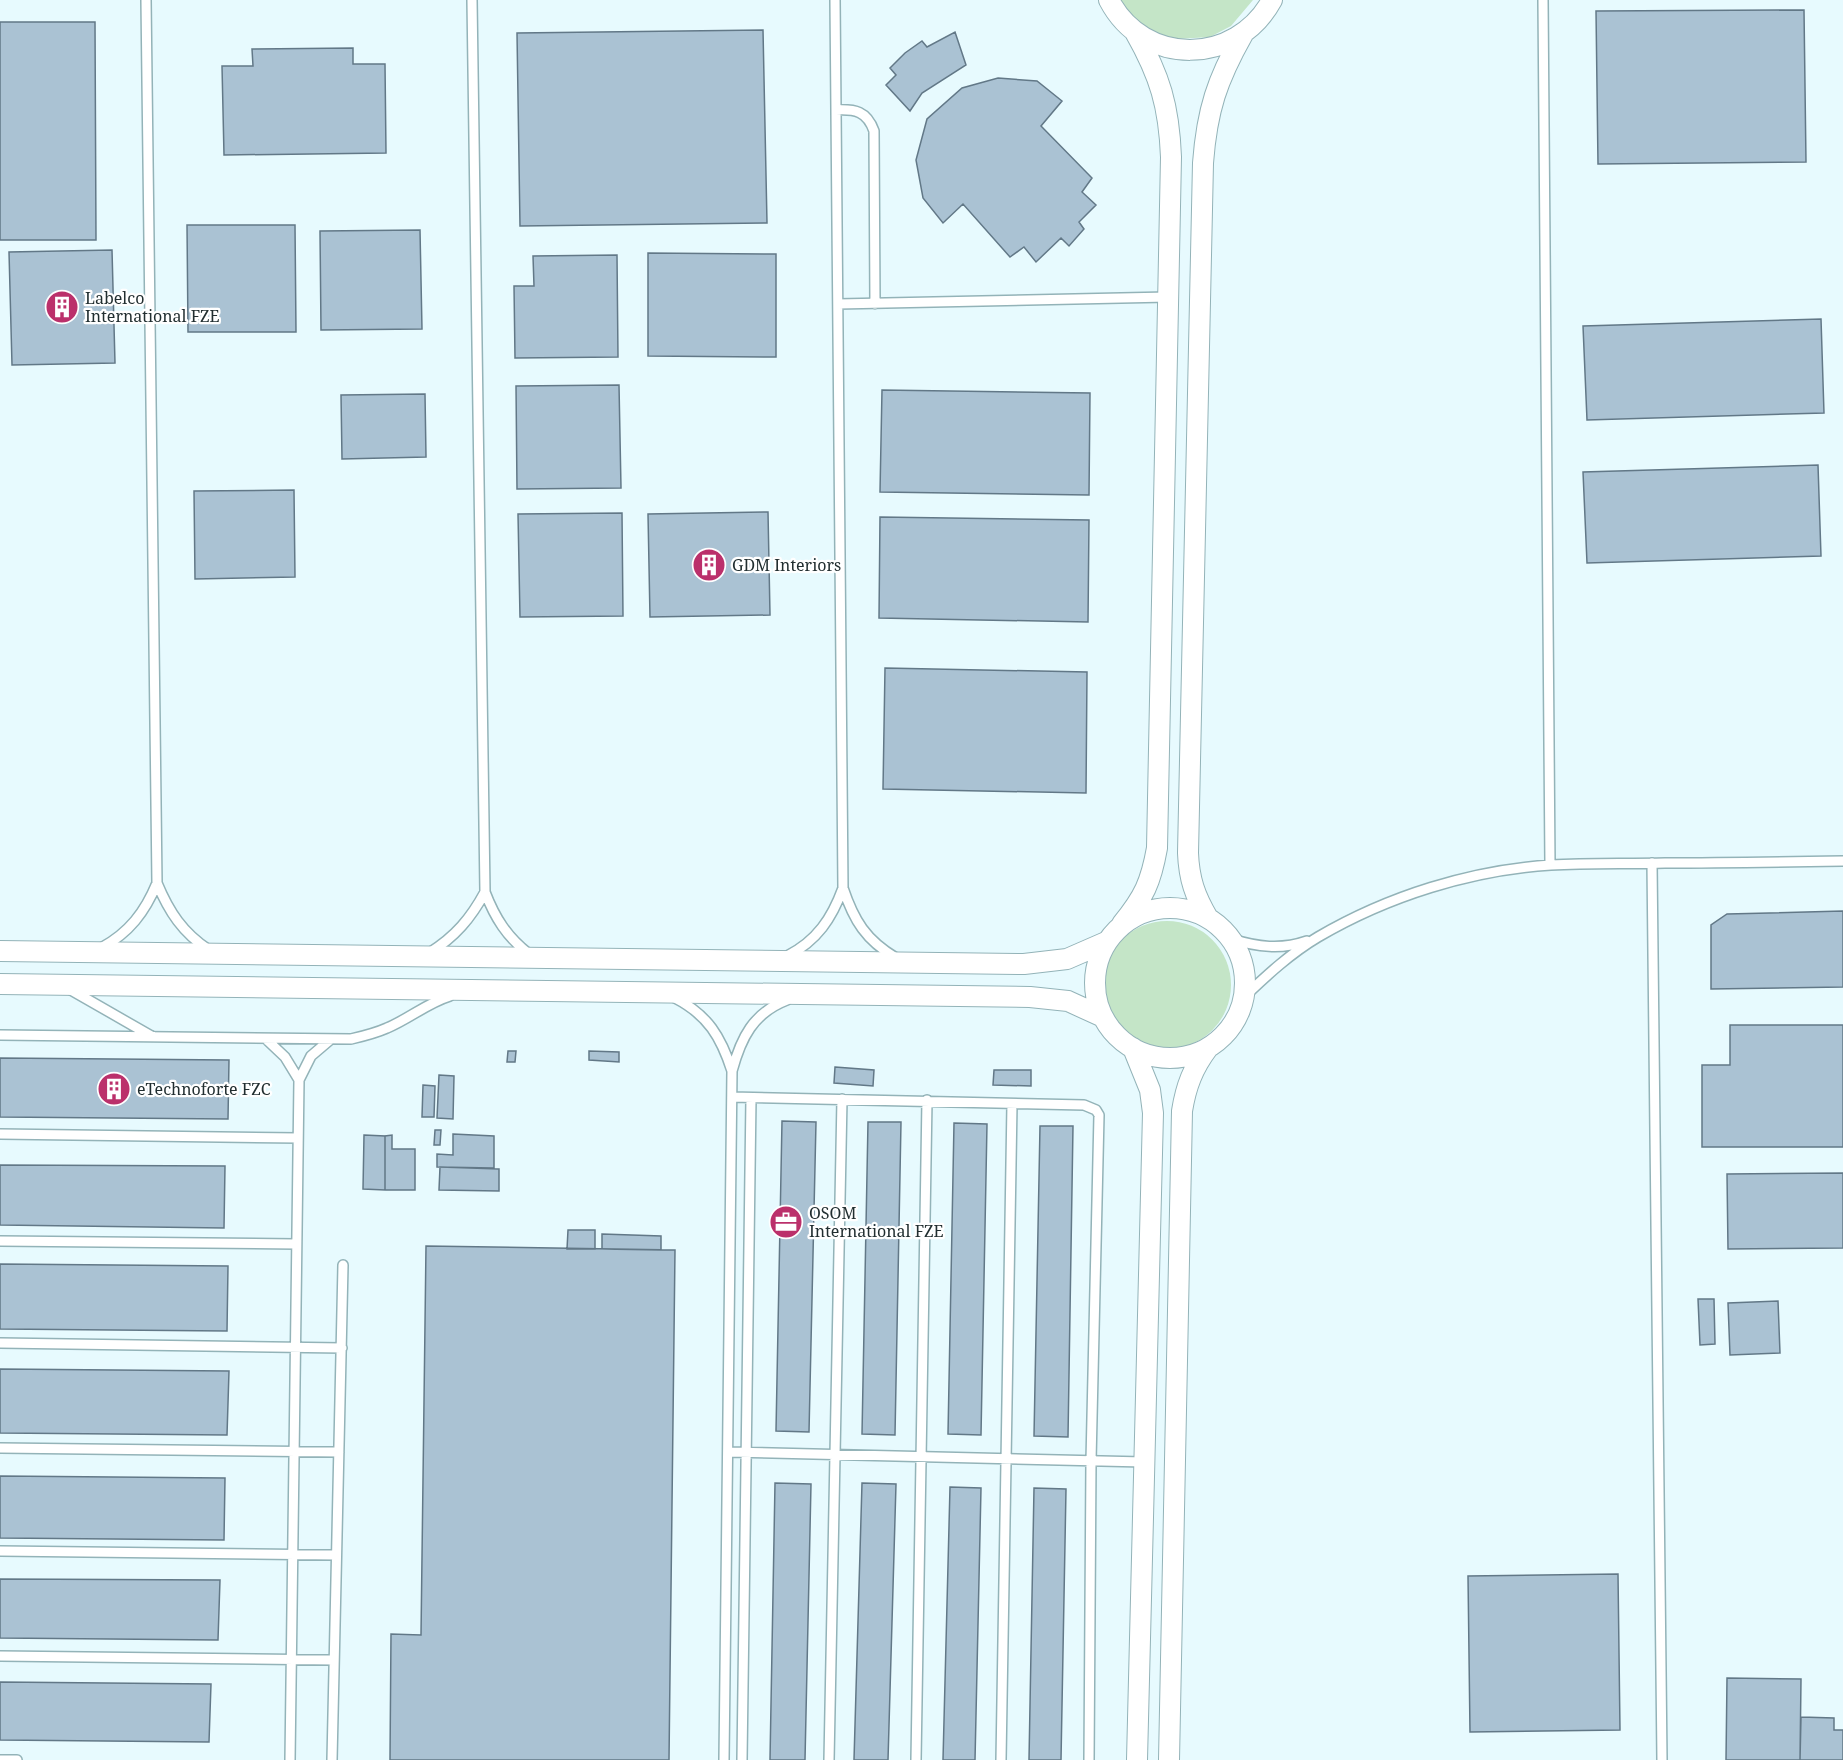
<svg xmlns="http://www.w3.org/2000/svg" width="1843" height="1760" font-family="'Noto Serif',serif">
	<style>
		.green { fill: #c4e5c7 }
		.building { fill: #aac2d3; stroke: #627887; stroke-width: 1.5 }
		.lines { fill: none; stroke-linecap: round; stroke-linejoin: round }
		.lane-casing { stroke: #93b3b8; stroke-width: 12 }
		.street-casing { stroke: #93b3b8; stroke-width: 22 }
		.lane { stroke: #fff; stroke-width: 9 }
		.street { stroke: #fff; stroke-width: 20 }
		.labels { text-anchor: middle; stroke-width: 4.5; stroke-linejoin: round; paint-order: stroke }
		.poi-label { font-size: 16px; fill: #212e30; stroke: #fff; text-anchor: start }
	</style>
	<rect width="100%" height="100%" fill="#e7fafe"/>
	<path class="green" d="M 1120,0 L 1253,0 L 1231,26 L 1210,37 L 1177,39 L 1156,34 L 1131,17 Z
		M1103 985a64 64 0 1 1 128 0a64 64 0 1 1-128 0Z"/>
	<path class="building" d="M 1804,10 L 1806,162 L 1598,164 L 1596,11 Z
		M 0,22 L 95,22 L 96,240 L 0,240 Z
		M 763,30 L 767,223 L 520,226 L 517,33 Z
		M 955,32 L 966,65 L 922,93 L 910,111 L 886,85 L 896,75 L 890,68 L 905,53 L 922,41 L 927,47 Z
		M 353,48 L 353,64 L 385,64 L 386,153 L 224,155 L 222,66 L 253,66 L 252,49 Z
		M 998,78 L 1037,81 L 1062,101 L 1041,126 L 1092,178 L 1082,192 L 1096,205 L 1079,222 L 1084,229 L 1069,246 L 1061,238 L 1036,262 L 1024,247 L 1010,257 L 963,204 L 943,223 L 923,198 L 916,160 L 927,119 L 962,88 Z
		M 187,225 L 295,225 L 296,332 L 188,332 Z
		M 420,230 L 422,329 L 321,330 L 320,231 Z
		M 112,250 L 115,363 L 12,365 L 9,252 Z
		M 648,253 L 776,254 L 776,357 L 648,356 Z
		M 617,255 L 618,357 L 515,358 L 514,286 L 534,286 L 533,256 Z
		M 1821,319 L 1824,413 L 1587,420 L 1583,326 Z
		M 619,385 L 621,488 L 517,489 L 516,386 Z
		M 882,390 L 1090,393 L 1089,495 L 880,492 Z
		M 425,394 L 426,457 L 342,459 L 341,395 Z
		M 1818,465 L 1821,556 L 1587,563 L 1583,472 Z
		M 294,490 L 295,577 L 195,579 L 194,491 Z
		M 768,512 L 770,615 L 650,617 L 648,514 Z
		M 622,513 L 623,616 L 520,617 L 518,514 Z
		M 880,517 L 1089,520 L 1088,622 L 879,618 Z
		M 885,668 L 1087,672 L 1086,793 L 883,789 Z
		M 1843,911 L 1843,987 L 1711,989 L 1711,925 L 1727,914 Z
		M 1730,1025 L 1843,1025 L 1843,1147 L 1702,1147 L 1702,1065 L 1730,1065 Z
		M 508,1051 L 516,1051 L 515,1062 L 507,1062 Z
		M 589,1051 L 619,1052 L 619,1062 L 589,1060 Z
		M 0,1058 L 229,1060 L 228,1119 L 0,1117 Z
		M 835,1067 L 874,1070 L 873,1086 L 834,1083 Z
		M 994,1070 L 1031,1070 L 1031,1086 L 993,1085 Z
		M 439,1075 L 454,1076 L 453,1119 L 437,1118 Z
		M 423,1085 L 435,1086 L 434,1117 L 422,1117 Z
		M 782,1121 L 816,1122 L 809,1432 L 776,1431 Z
		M 868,1122 L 901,1122 L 895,1435 L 862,1434 Z
		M 954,1123 L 987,1124 L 981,1435 L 948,1434 Z
		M 1040,1126 L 1073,1126 L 1068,1437 L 1034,1436 Z
		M 435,1130 L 441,1130 L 440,1145 L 434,1145 Z
		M 453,1134 L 494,1136 L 494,1168 L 437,1167 L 437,1154 L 453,1155 Z
		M 364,1135 L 385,1136 L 385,1190 L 363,1189 Z
		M 392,1135 L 392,1149 L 415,1149 L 415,1190 L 385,1190 L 385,1136 Z
		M 0,1165 L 225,1166 L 224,1228 L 0,1225 Z
		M 440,1167 L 499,1169 L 499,1191 L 439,1190 Z
		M 1843,1173 L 1843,1248 L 1728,1249 L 1727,1174 Z
		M 568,1230 L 595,1230 L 595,1249 L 567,1249 Z
		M 602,1234 L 661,1236 L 661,1250 L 602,1249 Z
		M 426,1246 L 675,1250 L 669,1760 L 390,1760 L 391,1634 L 421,1635 Z
		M 0,1264 L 228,1266 L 227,1331 L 0,1329 Z
		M 1698,1299 L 1714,1299 L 1715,1344 L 1700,1345 Z
		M 1778,1301 L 1780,1353 L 1730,1355 L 1728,1303 Z
		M 0,1369 L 229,1371 L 227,1435 L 0,1433 Z
		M 0,1476 L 225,1478 L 224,1540 L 0,1538 Z
		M 775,1483 L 811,1484 L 805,1760 L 770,1760 Z
		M 862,1483 L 896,1484 L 888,1760 L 854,1760 Z
		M 950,1487 L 981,1488 L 975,1760 L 943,1760 Z
		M 1034,1488 L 1066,1489 L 1061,1760 L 1029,1760 Z
		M 1618,1574 L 1620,1730 L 1470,1732 L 1468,1576 Z
		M 0,1579 L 220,1580 L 218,1640 L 0,1638 Z
		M 1727,1678 L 1801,1679 L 1800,1760 L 1726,1760 Z
		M 0,1682 L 211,1684 L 209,1742 L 0,1740 Z
		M 1801,1717 L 1834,1718 L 1834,1730 L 1843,1730 L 1843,1760 L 1800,1760 Z"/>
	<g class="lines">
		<g class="lane-casing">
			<path id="lane" d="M 146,0 L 157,883 C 169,912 183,933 209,950
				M 472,0 L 485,892 C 495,918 507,937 529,954
				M 835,0 L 843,888 C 854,921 866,940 896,958
				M 1543,0 L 1550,865
				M 836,110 C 855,109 867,111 874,131 L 875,304
				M 838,304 L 1168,297
				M 1652,863 L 1662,1760
				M 1232,939 C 1257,947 1281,950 1307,941
				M 101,948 C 129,933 145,912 157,883
				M 429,953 C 455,937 471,918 485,892
				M 787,956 C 817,941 832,918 843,888
				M 71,990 L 153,1037
				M 1244,997 C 1267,975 1291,953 1318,937 C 1388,896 1471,870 1551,865 C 1589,863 1627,864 1665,863 C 1725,863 1784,862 1843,861
				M 675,998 C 708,1015 721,1037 732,1071
				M 0,1035 L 351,1039 C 364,1036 376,1033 387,1028 C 409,1019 427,1003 450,996
				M 266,1039 L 285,1057 L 299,1080
				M 732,1097 L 1084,1105 L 1096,1110 L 1099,1115 L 1091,1461 L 1089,1760
				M 0,1134 L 298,1138
				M 0,1241 L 296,1244
				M 0,1343 L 342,1348
				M 0,1448 L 339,1452
				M 728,1452 L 1144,1462
				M 0,1551 L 336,1555
				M 0,1656 L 334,1660
				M 0,1760 L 17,1760
				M 290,1760 L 299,1080 L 311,1056 L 331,1039
				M 332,1760 L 343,1265
				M 724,1760 L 732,1071 C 741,1038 753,1013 787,1000
				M 742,1760 L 751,1098
				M 829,1760 L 842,1099
				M 916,1760 L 927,1100
				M 1001,1760 L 1012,1104"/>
		</g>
		<g class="street-casing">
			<path id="street" d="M 1109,0 C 1144,67 1236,66 1272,0
				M1095 983a75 75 0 1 1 150 0a75 75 0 1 1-150 0Z
				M 1208,918 C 1195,896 1189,879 1188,853 L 1203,163 C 1207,110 1217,80 1243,34
				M 1122,924 C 1144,897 1151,882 1157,848 L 1171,157 C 1169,106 1160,76 1135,32
				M 0,951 L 1024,964 L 1067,959 L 1106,942
				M 0,984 L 1030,997 L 1068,1001 L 1103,1017
				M 1133,1048 L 1150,1090 L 1153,1113 L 1137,1760
				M 1169,1760 L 1182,1111 C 1186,1086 1193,1068 1208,1048"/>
		</g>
		<use href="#lane" class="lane"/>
		<use href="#street" class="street"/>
	</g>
	<defs>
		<g id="building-disc" transform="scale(1.725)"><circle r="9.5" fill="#bb306b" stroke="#fff"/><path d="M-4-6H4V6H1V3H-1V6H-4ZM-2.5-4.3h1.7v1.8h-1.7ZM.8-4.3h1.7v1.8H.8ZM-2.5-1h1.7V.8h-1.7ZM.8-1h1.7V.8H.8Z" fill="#fff"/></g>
		<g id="office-disc" transform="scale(1.725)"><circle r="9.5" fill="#bb306b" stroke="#fff"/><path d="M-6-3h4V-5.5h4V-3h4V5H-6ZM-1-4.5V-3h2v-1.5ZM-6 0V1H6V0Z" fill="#fff"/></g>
	</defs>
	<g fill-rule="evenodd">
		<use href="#building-disc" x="62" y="307"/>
		<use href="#building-disc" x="709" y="565"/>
		<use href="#building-disc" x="114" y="1089"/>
		<use href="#office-disc" x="786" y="1222"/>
	</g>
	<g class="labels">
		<g class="poi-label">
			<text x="85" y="304">Labelco<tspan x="85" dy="18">International FZE</tspan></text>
			<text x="732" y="571">GDM Interiors</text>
			<text x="137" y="1095">eTechnoforte FZC</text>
			<text x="809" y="1219">OSOM<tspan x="809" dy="18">International FZE</tspan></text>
		</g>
	</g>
</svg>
